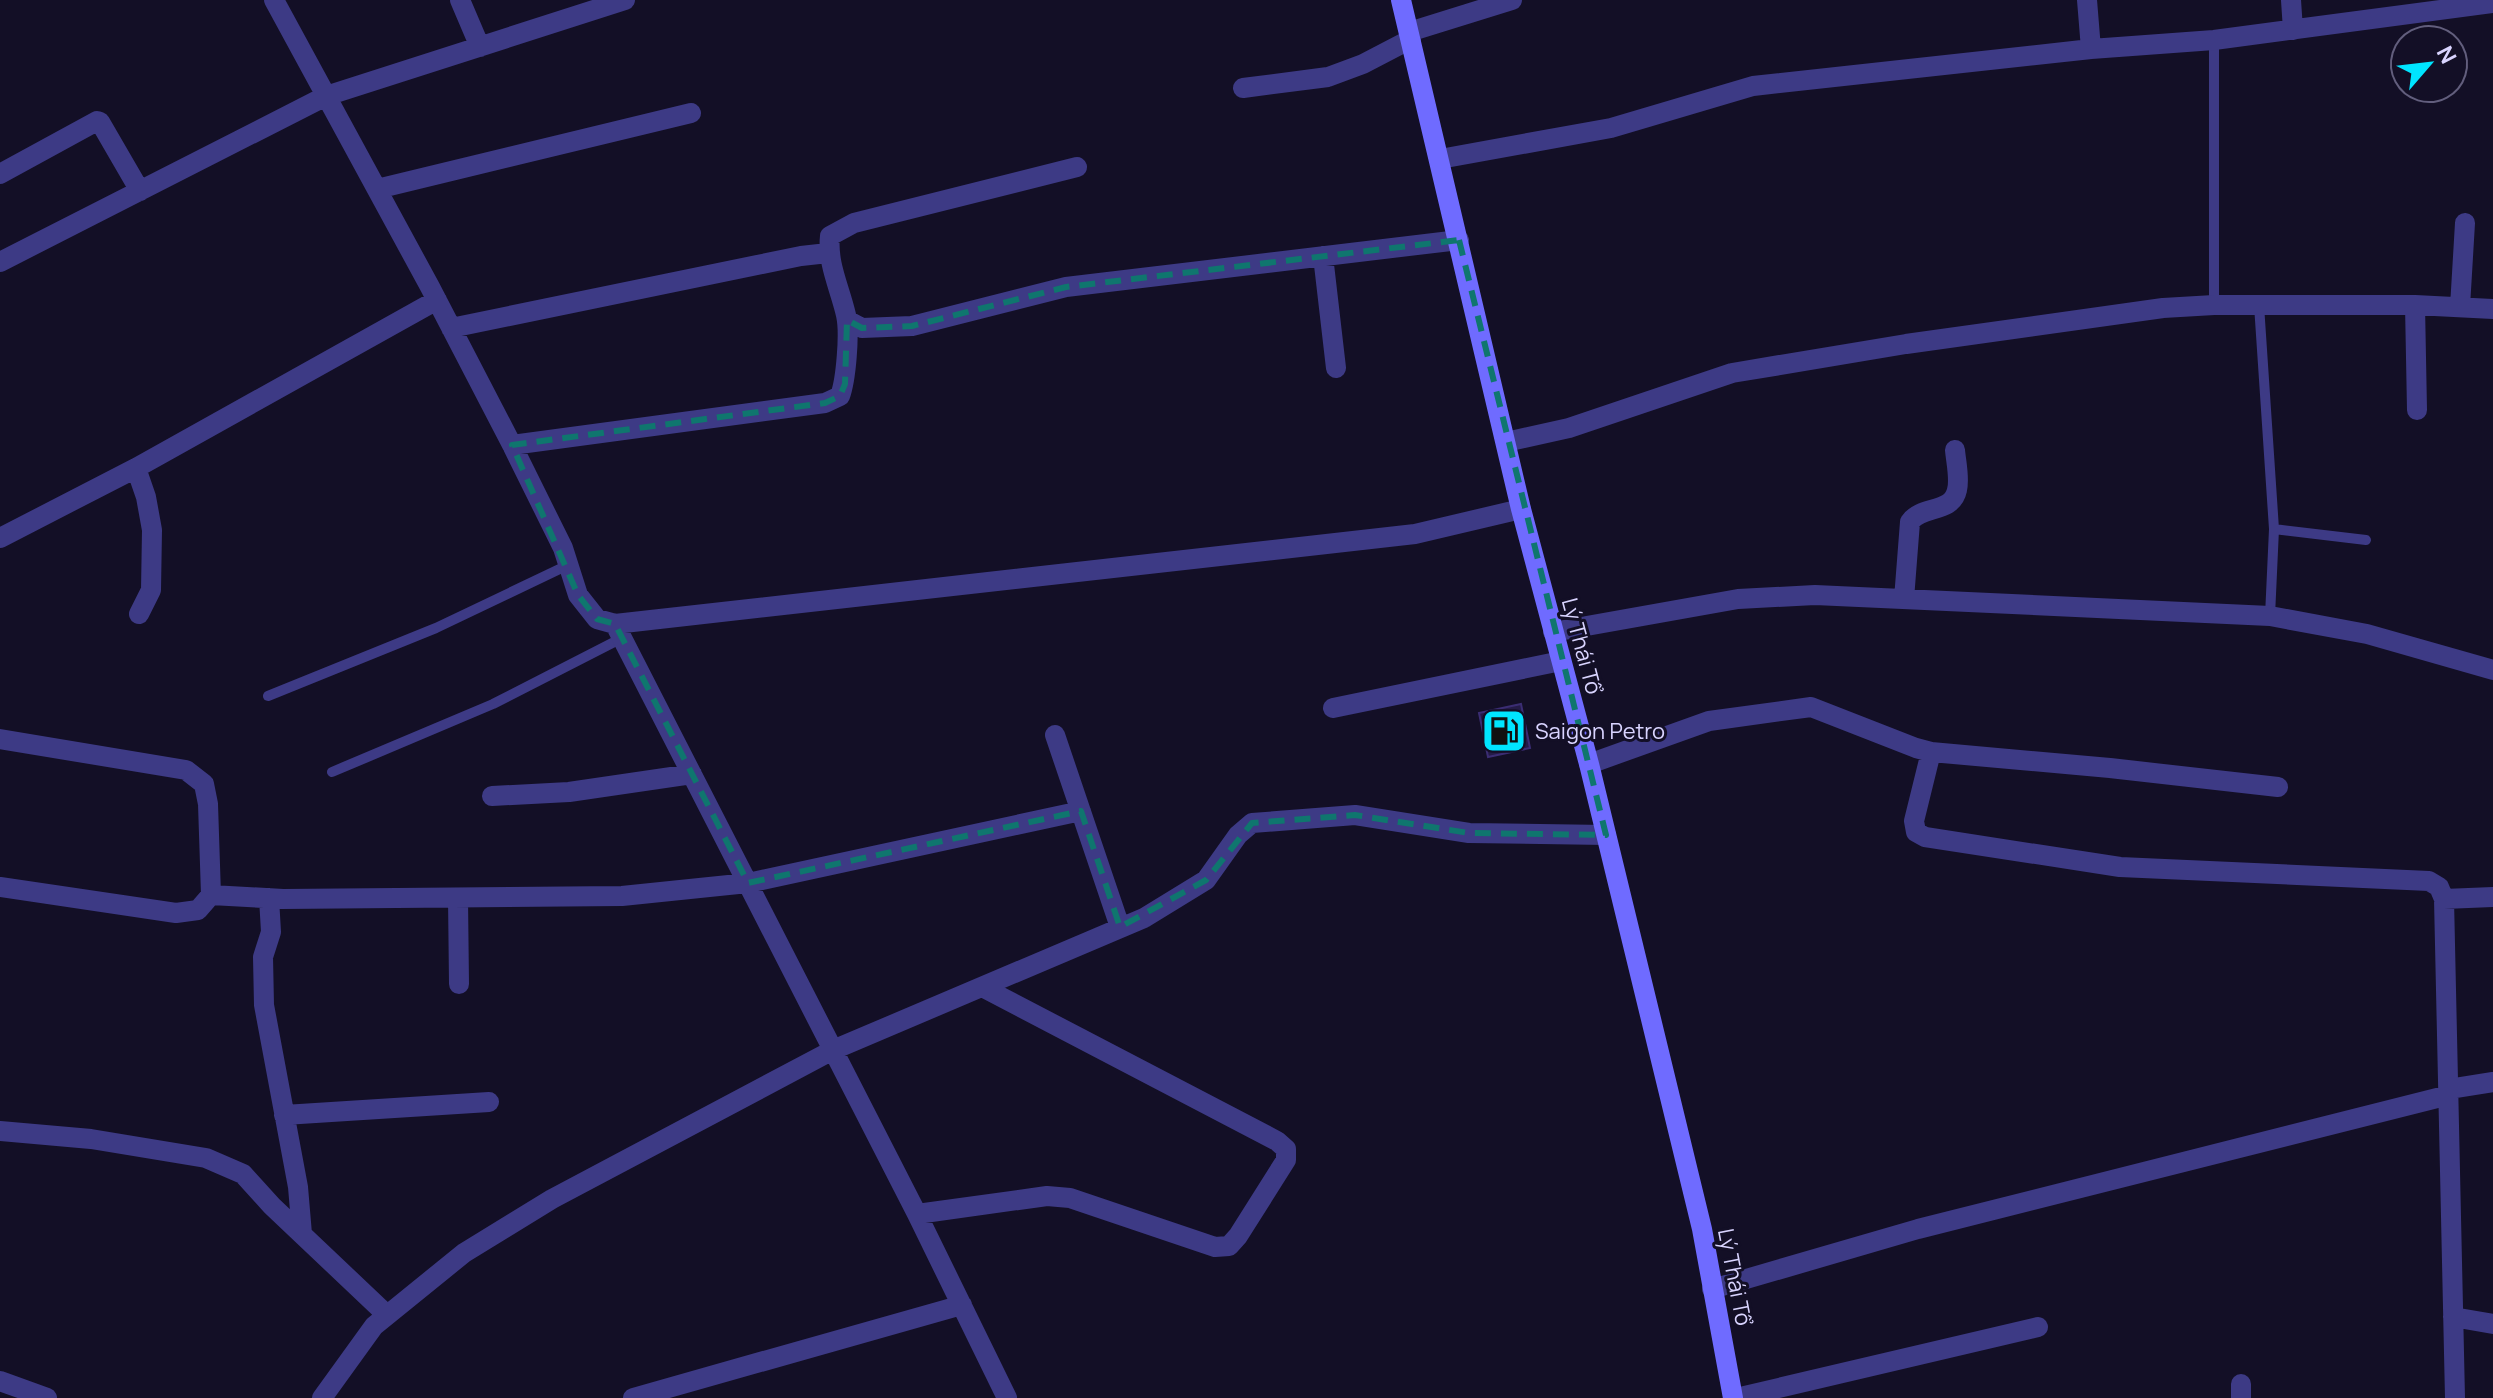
<svg xmlns="http://www.w3.org/2000/svg" width="2493" height="1398" font-family="Manrope,sans-serif">
	<style>
		.building { fill: #241b47; stroke: #3b2d73; stroke-width: 2 }
		.lines { fill: none; stroke-linecap: round; stroke-linejoin: round }
		.lane { stroke: #3d3a85; stroke-width: 10 }
		.street { stroke: #3d3a85; stroke-width: 20 }
		.secondary { stroke: #6f6bff; stroke-width: 20 }
		.marked { fill: none; stroke: #0f766e; stroke-width: 6; stroke-dasharray: 16 10; stroke-linejoin: round }
		.labels { text-anchor: middle; stroke-width: 6; stroke-linejoin: round; paint-order: stroke }
		.street-label { font-size: 22px; fill: #d9d4ff; stroke: #130f26 }
		.poi-label { font-size: 22px; fill: #d9d4ff; stroke: #130f26; text-anchor: start }
	</style>
	<rect width="100%" height="100%" fill="#130f26"/>
	<path class="building" d="M 1521,704 L 1530,748 L 1488,757 L 1479,713 Z"/>
	<g class="lines">
		<path class="lane" d="M 2214,305 L 2214,40
			M 2259,305 L 2274,529 L 2270,616
			M 2274,529 L 2366,540
			M 268,696 L 436,628 L 568,565
			M 332,772 L 493,704 L 622,638"/>
		<path class="street" d="M 274,0 L 430,287 L 512,445 L 563,548 L 578,595 L 597,619 L 615,624 L 622,638 L 917,1214 L 1007,1398
			M 460,0 L 480,47
			M 2087,0 L 2091,49
			M 2291,0 L 2293,30
			M 1409,32 L 1512,0
			M 1243,88 L 1328,77 L 1363,64 L 1411,39
			M 1440,159 L 1611,128 L 1753,86 L 2091,49 L 2214,40 L 2493,3
			M 0,174 L 97,121 L 100,122 L 140,191
			M 377,189 L 691,113
			M 1323,256 L 1336,368
			M 0,262 L 326,96 L 625,0
			M 2415,305 L 2417,410
			M 2460,307 L 2465,223
			M 847,320 L 862,328 L 912,326 L 1066,287 L 1459,240
			M 451,328 L 801,256 L 828,253
			M 1506,442 L 1569,428 L 1732,373 L 1906,344 L 2163,308 L 2214,305 L 2415,305 L 2493,309
			M 512,445 L 825,403 L 840,396 C 846,380 850,333 846,315 C 840,288 827,264 830,236 L 854,223 L 1077,167
			M 136,468 L 146,497 L 152,530 L 151,590 L 139,614
			M 0,538 L 136,468 L 437,300
			M 1904,599 L 1910,522 C 1921,505 1952,514 1957,490 C 1960,479 1956,462 1955,450
			M 615,624 L 1415,534 L 1521,509
			M 1553,632 L 1738,599 L 1815,595 L 2270,616 L 2367,634 L 2493,670
			M 1333,708 L 1561,661
			M 1055,735 L 1120,927
			M 0,739 L 186,770 L 204,784 L 208,804 L 211,895 L 198,910 L 176,913 L 0,887
			M 1931,752 L 1914,821 L 1916,832 L 1925,837 L 2120,867 L 2429,881 L 2439,887 L 2444,899 L 2455,1398
			M 1589,764 L 1709,721 L 1811,707 L 1916,748 L 1931,752 L 2110,768 L 2278,787
			M 492,796 L 569,792 L 692,774
			M 211,895 L 283,899 L 622,896 L 748,883 L 1081,811
			M 269,898 L 271,932 L 263,957 L 264,1005 L 298,1187 L 302,1234
			M 458,898 L 459,984
			M 2444,899 L 2493,897
			M 2449,1089 L 2493,1082
			M 284,1115 L 489,1102
			M 0,1131 L 91,1139 L 206,1158 L 243,1174 L 272,1206 L 387,1315
			M 917,1214 L 1047,1196 L 1070,1198 L 1215,1247 L 1229,1246 L 1238,1236 L 1286,1160 L 1286,1149 L 1277,1141 L 982,987
			M 1712,1289 L 1918,1229 L 2449,1095
			M 2453,1317 L 2493,1324
			M 0,1381 L 47,1398
			M 322,1398 L 374,1326 L 464,1253 L 552,1199 L 833,1050 L 1144,918 L 1206,880 L 1238,835 L 1252,823 L 1355,815 L 1469,833 L 1606,835
			M 633,1398 L 962,1305
			M 1736,1398 L 2038,1327
			M 2241,1398 L 2241,1384"/>
		<path class="secondary" d="M 1401,0 L 1521,509 L 1589,764 L 1702,1229 L 1733,1398"/>
	</g>
	<path class="marked" d="M 1459,240 L 1606,835 L 1469,833 L 1355,815 L 1252,823 L 1206,880 L 1120,927 L 1081,811 L 748,883 L 615,624 L 597,619 L 578,595 L 512,445 L 825,403 L 840,396 L 845,384 L 847,320 L 862,328 L 912,326 L 1066,287 Z"/>
	<defs>
		<g id="fuel-square" transform="scale(2.3)"><rect x="-9" y="-9" width="18" height="18" rx="4" fill="#00e5ff" stroke="#130f26"/><path d="M-5.5-6h7V0h2V4h1.3V-2.5L3-4.5l.8-.8L6-3V5H2.5V1h-1V6h-7ZM-4.2-4.7v3.2H.2V-4.7Z" fill="#111"/></g>
	</defs>
	<g fill-rule="evenodd">
		<use href="#fuel-square" x="1504" y="731"/>
	</g>
	<g class="labels">
		<g class="street-label">
			<text transform="translate(1582 646) rotate(75)" y="8">Lý Thái Tổ</text>
			<text transform="translate(1735 1277) rotate(79)" y="8">Lý Thái Tổ</text>
		</g>
		<g class="poi-label">
			<text x="1535" y="739">Saigon Petro</text>
		</g>
	</g>
	<g transform="translate(2429 64) rotate(62)"><circle r="38" fill="#130f26" stroke="#625e7d" stroke-width="2"/>
	<path d="M0-6L14 30L0 20L-14 30Z" fill="#00e5ff"/>
	<text y="-12" font-size="22" font-weight="bold" text-anchor="middle" fill="#d9d4ff">N</text>
	</g>
</svg>
